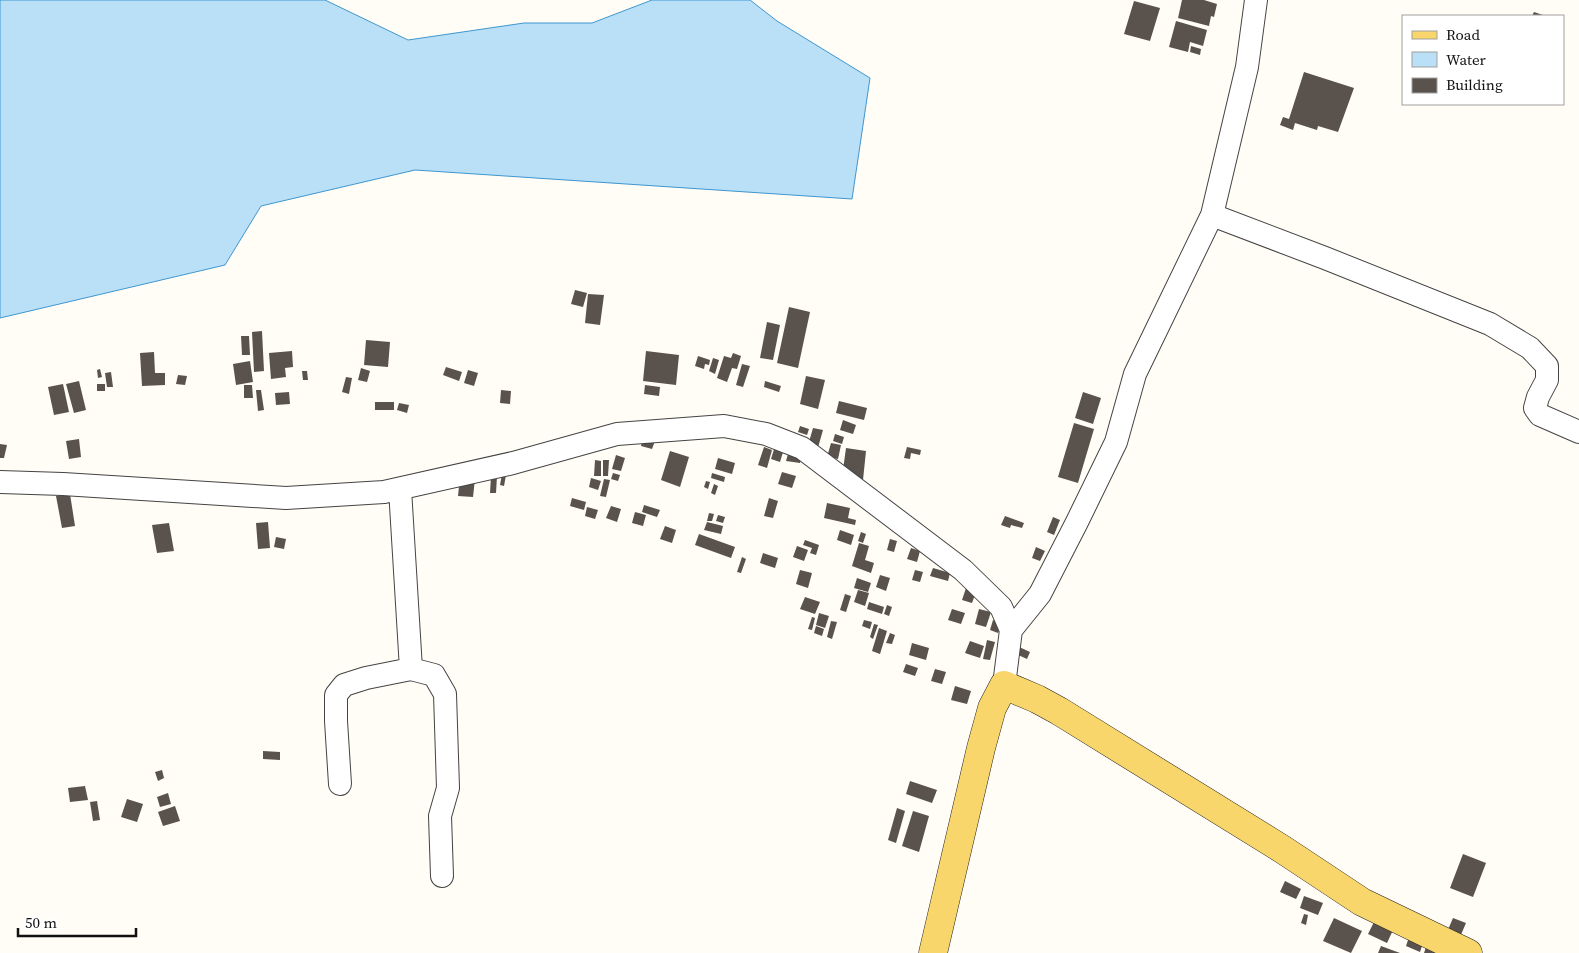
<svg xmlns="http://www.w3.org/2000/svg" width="1579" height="953" font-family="'Source Serif 4',serif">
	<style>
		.water { fill: #b9e0f7; stroke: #3f96cf }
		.building { fill: #5a524d }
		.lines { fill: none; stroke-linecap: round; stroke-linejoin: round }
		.minor-casing { stroke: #444; stroke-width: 24 }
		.major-casing { stroke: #222; stroke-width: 29 }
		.minor { stroke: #fff; stroke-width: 22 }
		.major { stroke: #f9d66b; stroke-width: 28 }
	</style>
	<rect width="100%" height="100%" fill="#fffdf5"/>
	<path class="water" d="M 0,0 L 325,0 L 408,40 L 524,23 L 592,23 L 652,0 L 750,0 L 777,21 L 870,78 L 852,199 L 415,170 L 261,206 L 225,265 L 0,318 Z"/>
	<path class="building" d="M 1182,0 L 1204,0 L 1217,4 L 1214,17 L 1211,16 L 1209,26 L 1178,18 Z
		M 1134,1 L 1160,8 L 1150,41 L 1124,34 Z
		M 1534,12 L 1546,16 L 1532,16 Z
		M 1176,21 L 1207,30 L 1203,46 L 1190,42 L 1188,52 L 1169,47 Z
		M 1191,46 L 1201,49 L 1200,55 L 1190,52 Z
		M 1304,72 L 1354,88 L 1338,132 L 1318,126 L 1317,130 L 1295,123 L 1293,130 L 1280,125 L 1283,117 L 1289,119 Z
		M 575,290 L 587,293 L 583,307 L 571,304 Z
		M 588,294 L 604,295 L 600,325 L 585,323 Z
		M 789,307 L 810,312 L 798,368 L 777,363 Z
		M 767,322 L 780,325 L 773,360 L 760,358 Z
		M 262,331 L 264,371 L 254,372 L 252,332 Z
		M 241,336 L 249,336 L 250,355 L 242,355 Z
		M 366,340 L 390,342 L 388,367 L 364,365 Z
		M 292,351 L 293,367 L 285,368 L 286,377 L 271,379 L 269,353 Z
		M 646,351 L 679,355 L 676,385 L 643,381 Z
		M 154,352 L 155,373 L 165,373 L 165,385 L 142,386 L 140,353 Z
		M 733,353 L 741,356 L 737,369 L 732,368 L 727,382 L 717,378 L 724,356 L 731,358 Z
		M 698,356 L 710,360 L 709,365 L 705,364 L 704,369 L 695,366 Z
		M 713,358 L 719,360 L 715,374 L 709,371 Z
		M 250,361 L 253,382 L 236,385 L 233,364 Z
		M 742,364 L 750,366 L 743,387 L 736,385 Z
		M 446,367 L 462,372 L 459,381 L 443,375 Z
		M 361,368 L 370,371 L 367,382 L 358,380 Z
		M 100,369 L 102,377 L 98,378 L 97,370 Z
		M 468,370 L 478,373 L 474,386 L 464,383 Z
		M 302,371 L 307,371 L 308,380 L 303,380 Z
		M 111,372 L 113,387 L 107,387 L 105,373 Z
		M 178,375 L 187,376 L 185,385 L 176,384 Z
		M 806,376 L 825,380 L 818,409 L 800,404 Z
		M 346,377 L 352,378 L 349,394 L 342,392 Z
		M 79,381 L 86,410 L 74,413 L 66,384 Z
		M 765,381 L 781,386 L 779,392 L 764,387 Z
		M 63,384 L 69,412 L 54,415 L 48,387 Z
		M 97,384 L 105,384 L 105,391 L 97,391 Z
		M 244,385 L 252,385 L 253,398 L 244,398 Z
		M 645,385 L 660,387 L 659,396 L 644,394 Z
		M 256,390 L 261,390 L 264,410 L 258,411 Z
		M 501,390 L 511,391 L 510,404 L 500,403 Z
		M 289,392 L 290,404 L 276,405 L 275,393 Z
		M 1083,392 L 1101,398 L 1093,424 L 1075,418 Z
		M 839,401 L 867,408 L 864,420 L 836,413 Z
		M 375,402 L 394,402 L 394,410 L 375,410 Z
		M 399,403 L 409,405 L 407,413 L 397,410 Z
		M 843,420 L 856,425 L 853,434 L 840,430 Z
		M 1074,423 L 1094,429 L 1078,483 L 1058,477 Z
		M 800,426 L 809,429 L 807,435 L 798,432 Z
		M 813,428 L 823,430 L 817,451 L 807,449 Z
		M 835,434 L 844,437 L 842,444 L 833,441 Z
		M 643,437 L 655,441 L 652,449 L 641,446 Z
		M 79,439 L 81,457 L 69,459 L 66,441 Z
		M 831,443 L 841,445 L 838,459 L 827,457 Z
		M 0,444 L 7,445 L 4,458 L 0,458 Z
		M 775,446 L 784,449 L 780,462 L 771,459 Z
		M 764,447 L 772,450 L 767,468 L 758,465 Z
		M 907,447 L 921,450 L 920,455 L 911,453 L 910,459 L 904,458 Z
		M 846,448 L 866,451 L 863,480 L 842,477 Z
		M 803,450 L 800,463 L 786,461 L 788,454 Z
		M 670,451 L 689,457 L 680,487 L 661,480 Z
		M 616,455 L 625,458 L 621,471 L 612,469 Z
		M 718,458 L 735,463 L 732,474 L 715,469 Z
		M 595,460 L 601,461 L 601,476 L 594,476 Z
		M 603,460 L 609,460 L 608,476 L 603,476 Z
		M 782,472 L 796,476 L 792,488 L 778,484 Z
		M 613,473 L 620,475 L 618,481 L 611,479 Z
		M 712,473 L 725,477 L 724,482 L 711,478 Z
		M 502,474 L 506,475 L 504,486 L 500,485 Z
		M 491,476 L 497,476 L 496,493 L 490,493 Z
		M 460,477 L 475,479 L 473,497 L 458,496 Z
		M 591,478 L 601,481 L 598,490 L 589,487 Z
		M 604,479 L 610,480 L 606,497 L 600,496 Z
		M 706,481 L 710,482 L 708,489 L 704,487 Z
		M 714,484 L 718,486 L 715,495 L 711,493 Z
		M 70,494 L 75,526 L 62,528 L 56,496 Z
		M 572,498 L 586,502 L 584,510 L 570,506 Z
		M 769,498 L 778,501 L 773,518 L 764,516 Z
		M 827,503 L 850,508 L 848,518 L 856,520 L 855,525 L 824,518 Z
		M 644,505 L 660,510 L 657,517 L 642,512 Z
		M 611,506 L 621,509 L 617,522 L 606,518 Z
		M 587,507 L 598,510 L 595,519 L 585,516 Z
		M 635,512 L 646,515 L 643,526 L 632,523 Z
		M 709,513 L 714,514 L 712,521 L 707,521 Z
		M 718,515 L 725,517 L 723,523 L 716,521 Z
		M 1005,516 L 1024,523 L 1022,528 L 1011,525 L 1010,528 L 1001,525 Z
		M 1053,517 L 1060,520 L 1054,535 L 1047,532 Z
		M 268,522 L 270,548 L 258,549 L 256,523 Z
		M 707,522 L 723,526 L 721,534 L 704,530 Z
		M 169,523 L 174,551 L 157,553 L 152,525 Z
		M 665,526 L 676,530 L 672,543 L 660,539 Z
		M 840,530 L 854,535 L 851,545 L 837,540 Z
		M 861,532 L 866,534 L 863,543 L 858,541 Z
		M 699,534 L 735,547 L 731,558 L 695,545 Z
		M 276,537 L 286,539 L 284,549 L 274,547 Z
		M 890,539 L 897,541 L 894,552 L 887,550 Z
		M 805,540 L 819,545 L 816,555 L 810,553 L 812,548 L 803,545 Z
		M 859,543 L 869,546 L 865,560 L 874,563 L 871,573 L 852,566 Z
		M 797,546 L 808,550 L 804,561 L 793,557 Z
		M 1036,547 L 1045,551 L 1040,561 L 1032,558 Z
		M 911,548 L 920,551 L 917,562 L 907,559 Z
		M 763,553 L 778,558 L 775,568 L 760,563 Z
		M 742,557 L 746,559 L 741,573 L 737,572 Z
		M 933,568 L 950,573 L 948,581 L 930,576 Z
		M 800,570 L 812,573 L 808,588 L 796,584 Z
		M 915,570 L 923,572 L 920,582 L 912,580 Z
		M 880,575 L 890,578 L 886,591 L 876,587 Z
		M 857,578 L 871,583 L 868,592 L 854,588 Z
		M 966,588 L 976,592 L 972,603 L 962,600 Z
		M 858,590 L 869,593 L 865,606 L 854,602 Z
		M 845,594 L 851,596 L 846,612 L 840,610 Z
		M 805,597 L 820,602 L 815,614 L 800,609 Z
		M 869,602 L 884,607 L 882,614 L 867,609 Z
		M 887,605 L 892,607 L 889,616 L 884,614 Z
		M 952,609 L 965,613 L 961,624 L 948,620 Z
		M 979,609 L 991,612 L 986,627 L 975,624 Z
		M 819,613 L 829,616 L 825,628 L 816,625 Z
		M 812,617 L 815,618 L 812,630 L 808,629 Z
		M 864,620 L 872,622 L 870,629 L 862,626 Z
		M 993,620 L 1002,623 L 998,633 L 990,630 Z
		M 831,621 L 837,622 L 832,639 L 827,637 Z
		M 874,624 L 878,625 L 873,639 L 870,637 Z
		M 816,626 L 824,629 L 822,636 L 814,633 Z
		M 879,628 L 887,631 L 880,654 L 872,651 Z
		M 890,633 L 895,635 L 892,644 L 886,643 Z
		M 987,640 L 995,642 L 990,660 L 983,659 Z
		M 970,641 L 984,646 L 980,658 L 965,653 Z
		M 912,643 L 929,648 L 926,660 L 909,655 Z
		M 1013,644 L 1030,652 L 1027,659 L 1009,651 Z
		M 906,664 L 918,668 L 915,676 L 903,672 Z
		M 935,669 L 946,672 L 942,684 L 931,681 Z
		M 955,686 L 971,691 L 967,704 L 951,700 Z
		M 263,751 L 280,752 L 280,760 L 263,759 Z
		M 162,770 L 164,778 L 158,781 L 155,772 Z
		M 910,781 L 937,790 L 932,803 L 906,794 Z
		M 85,786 L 88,800 L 70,802 L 68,788 Z
		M 168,793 L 171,804 L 160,807 L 157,797 Z
		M 127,799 L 143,804 L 137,822 L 121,817 Z
		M 97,801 L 100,820 L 93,821 L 90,802 Z
		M 175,806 L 180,821 L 163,826 L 158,812 Z
		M 897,808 L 905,811 L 896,843 L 888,840 Z
		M 913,811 L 929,816 L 919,852 L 902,846 Z
		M 1463,854 L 1486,863 L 1473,897 L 1450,888 Z
		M 1285,881 L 1301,889 L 1296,899 L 1280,892 Z
		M 1304,896 L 1323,903 L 1318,915 L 1300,908 Z
		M 1304,914 L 1308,915 L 1306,925 L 1301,923 Z
		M 1334,918 L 1362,931 L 1351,953 L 1323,941 Z
		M 1453,918 L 1466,923 L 1460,937 L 1447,932 Z
		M 1375,920 L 1394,928 L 1387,943 L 1368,934 Z
		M 1409,937 L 1423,943 L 1420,952 L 1406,946 Z
		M 1381,946 L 1400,953 L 1378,953 Z
		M 1426,947 L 1443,953 L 1424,953 Z"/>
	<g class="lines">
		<g class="minor-casing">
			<path id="minor" d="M 1212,215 L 1247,67 L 1256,0
				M 0,482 L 63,484 L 286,498 L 384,492 L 513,463 L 617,434 L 724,426 L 766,434 L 802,448 L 963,570 L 1001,607 L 1011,630 L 1004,685
				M 1011,630 L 1040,594 L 1077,522 L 1116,442 L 1135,374 L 1212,215 L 1325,258 L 1490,324 L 1530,348 L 1547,366 L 1547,380 L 1538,397 L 1535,408 L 1540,415 L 1579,432
				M 411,669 L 434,675 L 445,694 L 448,788 L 440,816 L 442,876
				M 340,784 L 336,721 L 336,695 L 344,685 L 366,678 L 411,669 L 400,489"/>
		</g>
		<g class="major-casing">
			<path id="major" d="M 933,953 L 981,748 L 992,708 L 1004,685 L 1037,699 L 1059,711 L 1282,849 L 1362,902 L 1468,953"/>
		</g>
		<use href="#minor" class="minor"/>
		<use href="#major" class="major"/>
	</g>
	<rect x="1402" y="15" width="162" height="90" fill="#ffffff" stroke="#a0a0a0"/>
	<rect x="1412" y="31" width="25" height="8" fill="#f9d66b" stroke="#a0a0a0"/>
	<text x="1446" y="40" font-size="15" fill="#111111">Road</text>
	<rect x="1412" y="52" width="25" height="15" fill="#b9e0f7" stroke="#a0a0a0"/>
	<text x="1446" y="65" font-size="15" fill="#111111">Water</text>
	<rect x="1412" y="78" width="25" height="15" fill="#5a524d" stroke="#a0a0a0"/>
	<text x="1446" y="90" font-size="15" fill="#111111">Building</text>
	<path d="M18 928v8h118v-8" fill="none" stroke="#111111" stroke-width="2.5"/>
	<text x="25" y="928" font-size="15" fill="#111111" stroke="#ffffff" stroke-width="4" paint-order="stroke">50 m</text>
</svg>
